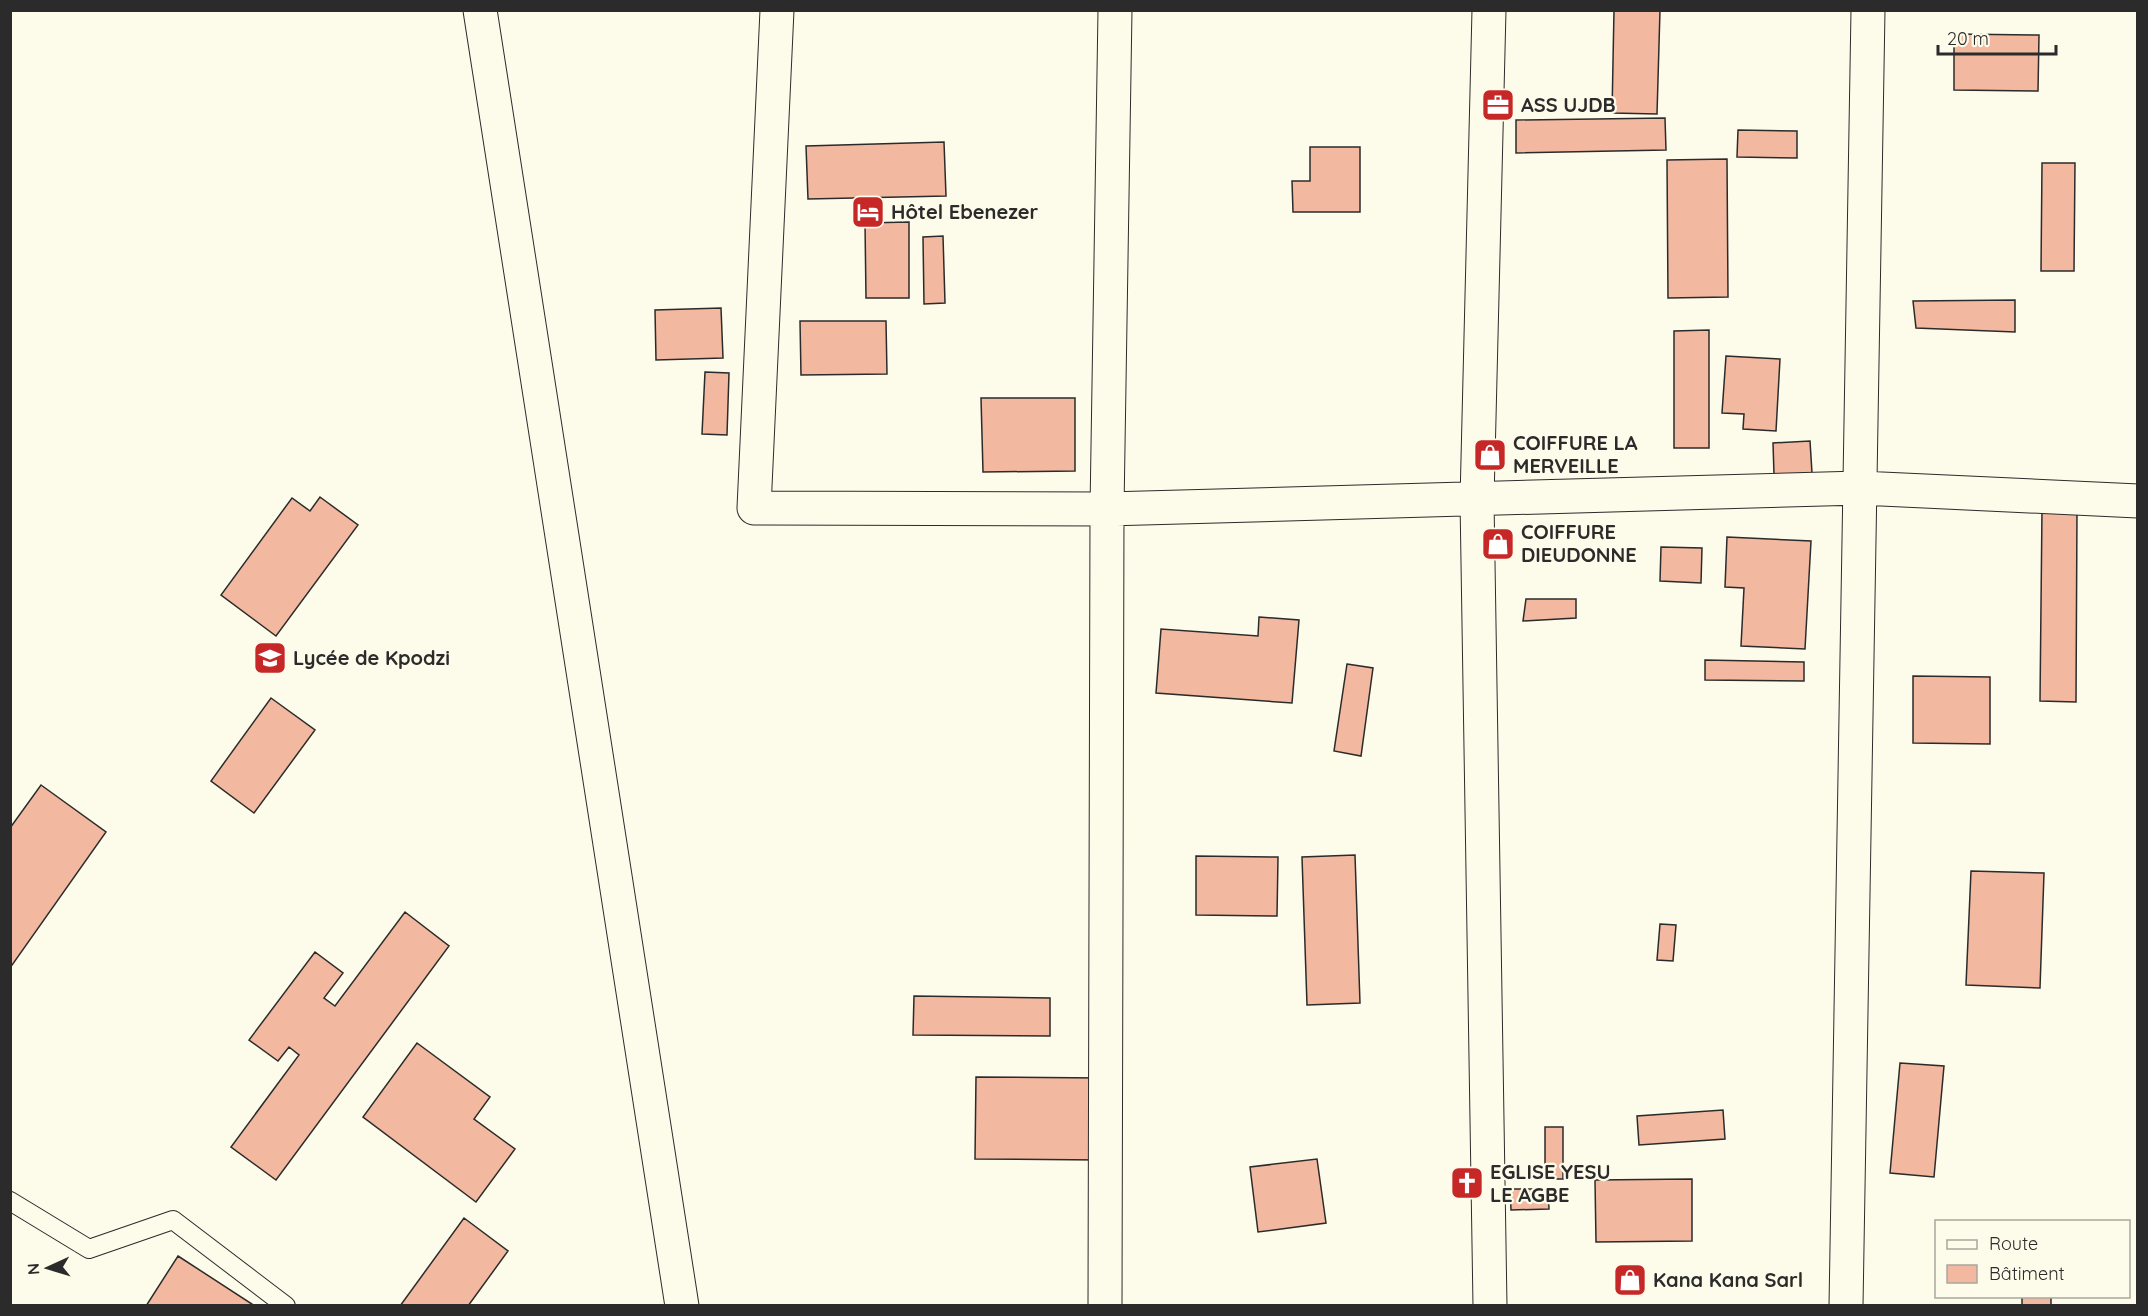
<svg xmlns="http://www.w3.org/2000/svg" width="2148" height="1316" font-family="Quicksand,sans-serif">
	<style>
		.building { fill: #f2b8a0; stroke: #2b2b2b; stroke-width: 1.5 }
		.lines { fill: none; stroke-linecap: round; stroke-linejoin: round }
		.service-casing { stroke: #2b2b2b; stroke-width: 20 }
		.minor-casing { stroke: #2b2b2b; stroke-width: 35 }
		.service { stroke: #fdfbea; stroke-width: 18 }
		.minor { stroke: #fdfbea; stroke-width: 33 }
		.labels { text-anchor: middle; stroke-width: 4.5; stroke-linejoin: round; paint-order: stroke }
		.poi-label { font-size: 20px; font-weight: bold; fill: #2b2b2b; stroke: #fdfbea; text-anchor: start }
	</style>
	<rect width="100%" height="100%" fill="#fdfbea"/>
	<path class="building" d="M 1614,10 L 1660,10 L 1657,114 L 1612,113 Z
		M 1954,34 L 2039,35 L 2038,91 L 1954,90 Z
		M 1665,118 L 1666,150 L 1516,153 L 1516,120 Z
		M 1738,130 L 1797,131 L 1797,158 L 1737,157 Z
		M 944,142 L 946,196 L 808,199 L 806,146 Z
		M 1310,147 L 1360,147 L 1360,212 L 1293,212 L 1292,181 L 1310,181 Z
		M 1727,159 L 1728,297 L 1668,298 L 1667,160 Z
		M 2042,163 L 2075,163 L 2074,271 L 2041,271 Z
		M 909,222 L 909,298 L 866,298 L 865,223 Z
		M 943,236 L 945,303 L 924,304 L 923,237 Z
		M 2015,300 L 2015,332 L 1916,328 L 1913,301 Z
		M 721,308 L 723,358 L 656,360 L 655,310 Z
		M 800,321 L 886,321 L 887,374 L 801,375 Z
		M 1709,330 L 1709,448 L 1674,448 L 1674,331 Z
		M 1726,356 L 1780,359 L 1776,431 L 1743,429 L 1744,414 L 1722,413 Z
		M 705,372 L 729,373 L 727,435 L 702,434 Z
		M 981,398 L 1075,398 L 1075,471 L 983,472 Z
		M 1810,441 L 1812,473 L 1774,475 L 1773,443 Z
		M 320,497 L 358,525 L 276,636 L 221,595 L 292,498 L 310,511 Z
		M 2042,509 L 2077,510 L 2076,702 L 2040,701 Z
		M 1727,537 L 1811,541 L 1805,649 L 1741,646 L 1744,588 L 1725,587 Z
		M 1661,547 L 1702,548 L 1701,583 L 1660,581 Z
		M 1526,599 L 1576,599 L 1576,618 L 1523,621 Z
		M 1259,617 L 1299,620 L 1292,703 L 1156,693 L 1161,629 L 1258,636 Z
		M 1705,660 L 1804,662 L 1804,681 L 1705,680 Z
		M 1347,664 L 1373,668 L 1361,756 L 1334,751 Z
		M 1913,676 L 1990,677 L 1990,744 L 1913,743 Z
		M 271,698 L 315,730 L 254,813 L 211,781 Z
		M 41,785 L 106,832 L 10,968 L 10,828 Z
		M 1355,855 L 1360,1003 L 1307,1005 L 1302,857 Z
		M 1196,856 L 1278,857 L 1277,916 L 1196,915 Z
		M 1971,871 L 2044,873 L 2040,988 L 1966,985 Z
		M 405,912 L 449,946 L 276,1180 L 231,1147 L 299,1055 L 289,1047 L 278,1061 L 249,1040 L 315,952 L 343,973 L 324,998 L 335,1006 Z
		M 1660,924 L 1676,925 L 1673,961 L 1657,960 Z
		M 914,996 L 1050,998 L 1050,1036 L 913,1035 Z
		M 417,1043 L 490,1097 L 474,1119 L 515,1149 L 476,1202 L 363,1117 Z
		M 1900,1063 L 1944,1066 L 1934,1177 L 1890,1173 Z
		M 976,1077 L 1101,1078 L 1100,1160 L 975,1159 Z
		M 1723,1110 L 1725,1139 L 1639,1145 L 1637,1116 Z
		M 1545,1127 L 1563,1127 L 1563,1179 L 1545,1179 Z
		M 1317,1159 L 1326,1223 L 1258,1232 L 1250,1167 Z
		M 1692,1179 L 1692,1241 L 1596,1242 L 1595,1180 Z
		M 1510,1189 L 1548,1189 L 1549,1209 L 1511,1210 Z
		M 464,1218 L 508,1251 L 468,1306 L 400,1306 Z
		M 178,1256 L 255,1306 L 146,1306 Z
		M 2022,1296 L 2051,1296 L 2051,1306 L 2022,1306 Z"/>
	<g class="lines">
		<g class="service-casing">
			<path id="service" d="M 10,1201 L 89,1249 L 173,1220 L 286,1306"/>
		</g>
		<g class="minor-casing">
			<path id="minor" d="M 480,10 L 682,1306
				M 777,10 L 754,508 L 1107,509 L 1860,488 L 2138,501
				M 1489,10 L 1477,500 L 1490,1306
				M 1105,1306 L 1107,509 L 1115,10
				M 1846,1306 L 1868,10"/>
		</g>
		<use href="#service" class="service"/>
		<use href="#minor" class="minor"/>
	</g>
	<defs>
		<g id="office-square" transform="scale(1.725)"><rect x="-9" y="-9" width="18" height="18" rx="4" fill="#c62828" stroke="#fdfbea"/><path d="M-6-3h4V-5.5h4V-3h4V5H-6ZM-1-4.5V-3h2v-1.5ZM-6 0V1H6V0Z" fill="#fff"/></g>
		<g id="hotel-square" transform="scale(1.725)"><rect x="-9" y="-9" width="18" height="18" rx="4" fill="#c62828" stroke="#fdfbea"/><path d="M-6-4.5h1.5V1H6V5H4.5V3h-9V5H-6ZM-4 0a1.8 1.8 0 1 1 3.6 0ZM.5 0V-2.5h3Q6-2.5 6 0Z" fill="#fff"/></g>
		<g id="shop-square" transform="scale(1.725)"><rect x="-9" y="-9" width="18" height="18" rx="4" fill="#c62828" stroke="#fdfbea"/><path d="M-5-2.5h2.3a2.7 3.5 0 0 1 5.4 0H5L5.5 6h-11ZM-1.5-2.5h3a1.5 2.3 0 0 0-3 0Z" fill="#fff"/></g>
		<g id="school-square" transform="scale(1.725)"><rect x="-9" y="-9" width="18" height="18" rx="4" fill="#c62828" stroke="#fdfbea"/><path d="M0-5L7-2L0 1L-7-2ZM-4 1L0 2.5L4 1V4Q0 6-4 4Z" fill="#fff"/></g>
		<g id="church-square" transform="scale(1.725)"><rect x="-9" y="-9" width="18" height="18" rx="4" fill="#c62828" stroke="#fdfbea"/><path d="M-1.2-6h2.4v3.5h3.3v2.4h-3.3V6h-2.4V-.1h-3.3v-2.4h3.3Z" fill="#fff"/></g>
	</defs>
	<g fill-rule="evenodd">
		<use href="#office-square" x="1498" y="105"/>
		<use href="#hotel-square" x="868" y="212"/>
		<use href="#shop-square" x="1490" y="455"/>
		<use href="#shop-square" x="1498" y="544"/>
		<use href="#school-square" x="270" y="658"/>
		<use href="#church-square" x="1467" y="1183"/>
		<use href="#shop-square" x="1630" y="1280"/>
	</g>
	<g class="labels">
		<g class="poi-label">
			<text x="1521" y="112">ASS UJDB</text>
			<text x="891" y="219">Hôtel Ebenezer</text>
			<text x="1513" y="450">COIFFURE LA<tspan x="1513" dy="23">MERVEILLE</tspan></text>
			<text x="1521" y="539">COIFFURE<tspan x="1521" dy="23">DIEUDONNE</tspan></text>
			<text x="293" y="665">Lycée de Kpodzi</text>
			<text x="1490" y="1179">EGLISE YESU<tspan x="1490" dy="23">LE AGBE</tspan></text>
			<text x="1653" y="1287">Kana Kana Sarl</text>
		</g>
	</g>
	<rect width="2148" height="1316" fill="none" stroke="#2b2b2b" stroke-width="24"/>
	<rect x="1935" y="1220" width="195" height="78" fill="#fdfbea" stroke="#a9a89e" stroke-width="1.5"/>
	<rect x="1947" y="1240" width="30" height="9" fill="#fdfbea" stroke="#a9a89e" stroke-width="1.5"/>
	<text x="1989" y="1250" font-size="18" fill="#2b2b2b">Route</text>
	<rect x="1947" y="1265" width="30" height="18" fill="#f2b8a0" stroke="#a9a89e" stroke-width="1.5"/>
	<text x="1989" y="1280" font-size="18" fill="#2b2b2b">Bâtiment</text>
	<g transform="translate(48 1268) rotate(266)" stroke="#fdfbea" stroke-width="4.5" paint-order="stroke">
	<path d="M0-4.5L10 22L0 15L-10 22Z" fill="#2b2b2b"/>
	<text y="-9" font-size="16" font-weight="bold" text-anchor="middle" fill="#2b2b2b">N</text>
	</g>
	<path d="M1938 45v9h118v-9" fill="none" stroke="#2b2b2b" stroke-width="3"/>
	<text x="1947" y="45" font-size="18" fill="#2b2b2b" stroke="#fdfbea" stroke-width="4.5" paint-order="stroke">20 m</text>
</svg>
